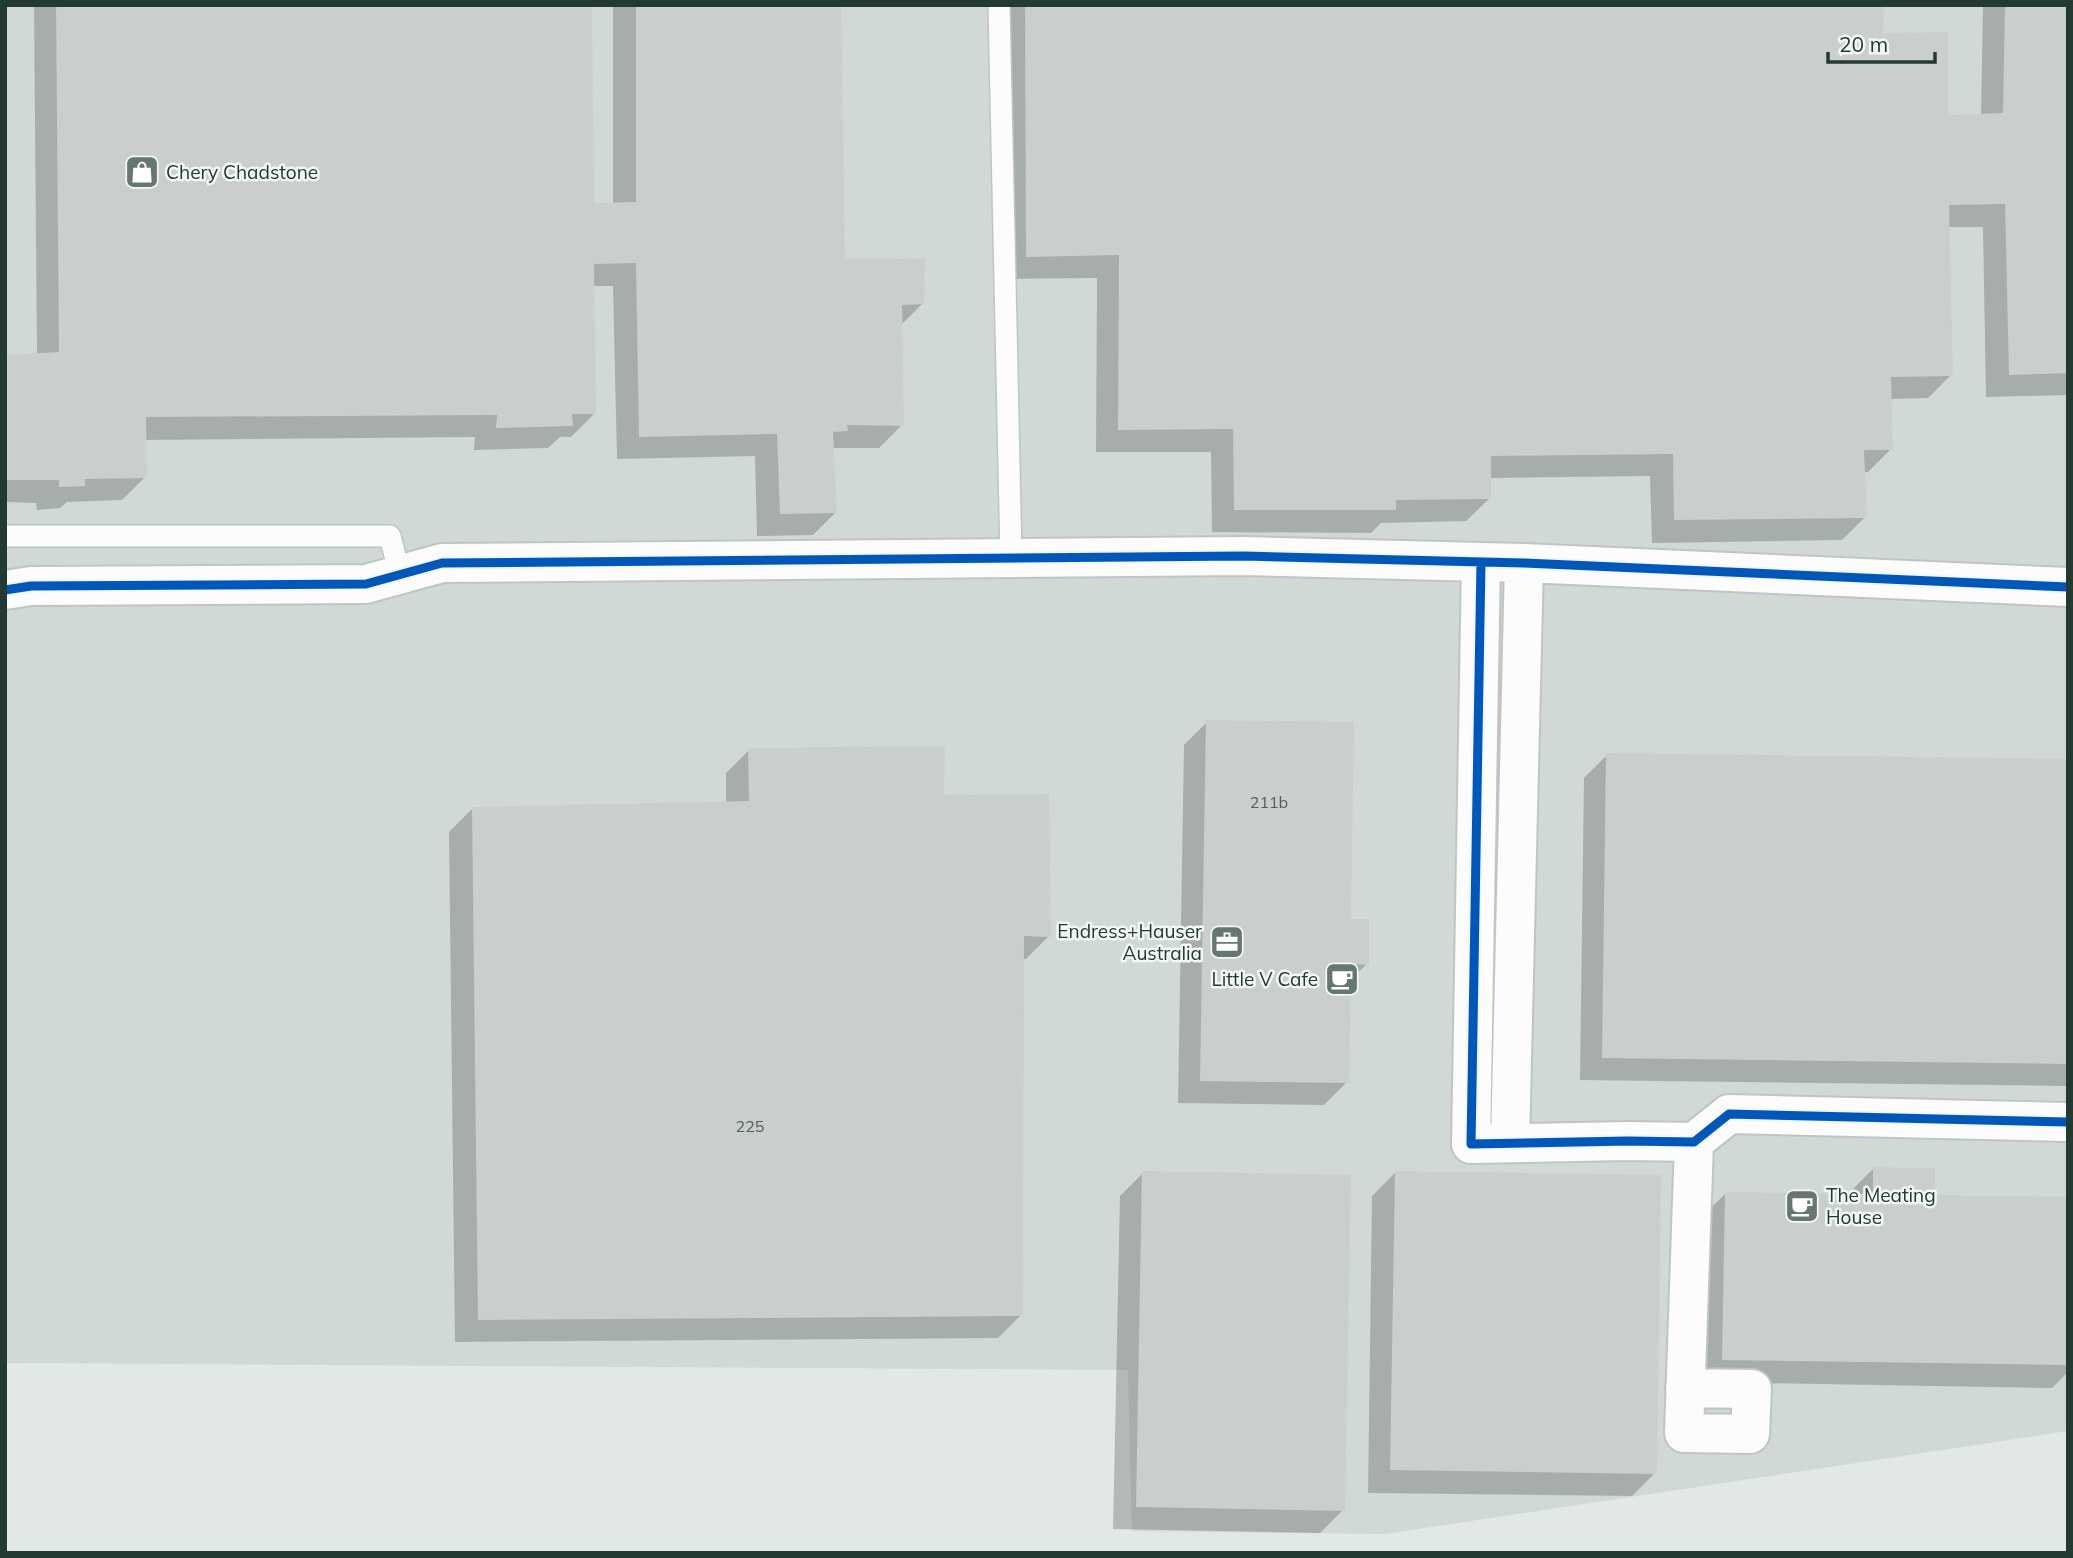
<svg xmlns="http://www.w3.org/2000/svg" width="2073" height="1558" font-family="Mulish,sans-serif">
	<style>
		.built { fill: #d1d9d5 }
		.shadow { fill: #0003 }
		.building { fill: #cacfcd }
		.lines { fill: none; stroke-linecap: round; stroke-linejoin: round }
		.lane-casing { stroke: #bfc5c2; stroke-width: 24 }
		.street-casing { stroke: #bfc5c2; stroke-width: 42 }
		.lane { stroke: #fbfcfb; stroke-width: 21 }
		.street { stroke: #fbfcfb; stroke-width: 38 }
		.cycleway-casing { stroke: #f1f7f3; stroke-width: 13 }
		.cycleway { stroke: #0057b8; stroke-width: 9 }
		.labels { text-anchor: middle; stroke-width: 5; stroke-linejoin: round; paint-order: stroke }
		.number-label { font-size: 16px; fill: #4d6059 }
		.poi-label { font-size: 19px; fill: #223a31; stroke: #f1f7f3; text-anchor: start }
	</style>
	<rect width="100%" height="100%" fill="#e2e8e5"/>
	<path class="built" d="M 5,5 L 2068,5 L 2068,1431 L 1385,1534 L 1132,1531 L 1128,1370 L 5,1363 Z"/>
	<path class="shadow" d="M 34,5 L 591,5 L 592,204 L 613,204 L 613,5 L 840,5 L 843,260 L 922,304 L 901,325 L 902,425 L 879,448 L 832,448 L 836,512 L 813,535 L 757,536 L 755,456 L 617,459 L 613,286 L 593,286 L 595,413 L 571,437 L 560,437 L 548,448 L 474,450 L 475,437 L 144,440 L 145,477 L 122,500 L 67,502 L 60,508 L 37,510 L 36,503 L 5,502 L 5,356 L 37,355 Z
		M 1003,5 L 1882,5 L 1881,35 L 1946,116 L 1981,116 L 1983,5 L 2068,5 L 2068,395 L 1986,397 L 1983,227 L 1948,227 L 1951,375 L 1928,398 L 1890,399 L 1891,449 L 1868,472 L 1863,472 L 1865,517 L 1842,540 L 1652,543 L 1650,476 L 1490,478 L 1490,498 L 1466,521 L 1381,523 L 1371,533 L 1212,532 L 1211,452 L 1096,452 L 1097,278 L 1004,279 Z
		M 1207,722 L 1367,964 L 1348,982 L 1347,1082 L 1324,1105 L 1178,1103 L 1184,745 Z
		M 749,750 L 1049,936 L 1026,959 L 1022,959 L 1021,1315 L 998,1338 L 455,1342 L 449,832 L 472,809 L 726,803 L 726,773 Z
		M 1607,755 L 2068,761 L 2068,1086 L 1580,1080 L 1584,778 Z
		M 1873,1169 L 1933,1197 L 2068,1199 L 2068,1372 L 2052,1388 L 1699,1382 L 1702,1217 L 1725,1194 L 1850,1196 L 1850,1192 Z
		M 1143,1173 L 1343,1510 L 1320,1533 L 1113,1529 L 1120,1196 Z
		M 1395,1173 L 1655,1473 L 1632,1496 L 1368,1493 L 1372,1196 Z"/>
	<path class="building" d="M 56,5 L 592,5 L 594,203 L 636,202 L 636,5 L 841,5 L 845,258 L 925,259 L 924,304 L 902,305 L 904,426 L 847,425 L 848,431 L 833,432 L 837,513 L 780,514 L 777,434 L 639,437 L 636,263 L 594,264 L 596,414 L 572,414 L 573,426 L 496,428 L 497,415 L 146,417 L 147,478 L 85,479 L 85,486 L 59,487 L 59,480 L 5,480 L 5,355 L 59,352 Z
		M 1025,5 L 1884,5 L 1883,33 L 1948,32 L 1948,115 L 2003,113 L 2005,5 L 2068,5 L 2068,373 L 2009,375 L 2005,204 L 1949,205 L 1953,376 L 1891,377 L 1893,450 L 1864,450 L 1867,518 L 1674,520 L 1673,454 L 1491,456 L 1491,499 L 1396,500 L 1396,510 L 1234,510 L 1233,429 L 1118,430 L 1119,255 L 1026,257 Z
		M 1206,720 L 1354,722 L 1351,919 L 1369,919 L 1369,965 L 1351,964 L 1349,1083 L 1200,1081 Z
		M 945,746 L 944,795 L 1049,794 L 1051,937 L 1024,936 L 1023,1316 L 478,1320 L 472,807 L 749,801 L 748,748 Z
		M 1606,753 L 2068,759 L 2068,1064 L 1602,1058 Z
		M 1873,1167 L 1935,1168 L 1935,1195 L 2068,1197 L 2068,1365 L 1722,1360 L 1725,1192 L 1873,1194 Z
		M 1142,1171 L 1351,1175 L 1345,1511 L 1136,1507 Z
		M 1395,1171 L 1661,1175 L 1657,1474 L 1390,1470 Z"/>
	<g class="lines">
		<g class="lane-casing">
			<path id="lane" d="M 999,5 L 1011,557
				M 5,536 L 390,536 L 400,575"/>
		</g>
		<g class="street-casing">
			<path id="street" d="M 1481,562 L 1471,1144 L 1628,1141 L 1694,1142 L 1729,1114 L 2068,1122
				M 5,590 L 31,586 L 366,584 L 442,563 L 1244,556 L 1524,563 L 2068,587
				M 1510,1142 L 1524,563
				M 1685,1388 L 1752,1389 L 1750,1434 L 1684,1433 L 1694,1142"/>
		</g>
		<use href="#lane" class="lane"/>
		<use href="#street" class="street"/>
		<g class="cycleway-casing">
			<path id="cycleway" d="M 1481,562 L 1471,1144 L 1628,1141 L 1694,1142 L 1729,1114 L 2068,1122
				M 5,590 L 31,586 L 366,584 L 442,563 L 1244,556 L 1524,563 L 2068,587"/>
		</g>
		<use href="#cycleway" class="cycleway"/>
	</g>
	<defs>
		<g id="shop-square" transform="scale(1.75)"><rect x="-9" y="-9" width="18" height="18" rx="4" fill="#657770" stroke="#f1f7f3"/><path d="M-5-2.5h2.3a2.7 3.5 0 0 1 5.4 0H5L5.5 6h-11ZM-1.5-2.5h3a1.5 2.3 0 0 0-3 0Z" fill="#fff"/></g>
		<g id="office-square" transform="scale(1.75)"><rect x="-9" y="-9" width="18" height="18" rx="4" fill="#657770" stroke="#f1f7f3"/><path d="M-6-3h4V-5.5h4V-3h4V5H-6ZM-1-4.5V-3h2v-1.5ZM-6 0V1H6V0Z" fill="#fff"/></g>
		<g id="cafe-square" transform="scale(1.75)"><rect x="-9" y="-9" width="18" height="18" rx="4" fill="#657770" stroke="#f1f7f3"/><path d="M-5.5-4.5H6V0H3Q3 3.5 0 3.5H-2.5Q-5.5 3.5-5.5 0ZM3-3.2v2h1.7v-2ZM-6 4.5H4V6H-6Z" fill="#fff"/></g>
	</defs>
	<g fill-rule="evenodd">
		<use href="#shop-square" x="142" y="172"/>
		<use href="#office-square" x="1227" y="942"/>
		<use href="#cafe-square" x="1342" y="979"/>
		<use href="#cafe-square" x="1802" y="1206"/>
	</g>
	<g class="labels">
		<g class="number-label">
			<text x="1269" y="808">211b</text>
			<text x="750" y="1132">225</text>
		</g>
		<g class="poi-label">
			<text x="166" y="179">Chery Chadstone</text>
			<text x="1202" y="938" text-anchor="end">Endress+Hauser<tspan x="1202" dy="22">Australia</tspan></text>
			<text x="1318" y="986" text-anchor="end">Little V Cafe</text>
			<text x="1826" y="1202">The Meating<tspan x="1826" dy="22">House</tspan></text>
		</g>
	</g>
	<rect width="2073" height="1558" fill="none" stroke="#223a31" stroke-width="14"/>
	<path d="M1828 52v10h107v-10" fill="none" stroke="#223a31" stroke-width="3.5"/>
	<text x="1839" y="52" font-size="21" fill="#223a31" stroke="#f1f7f3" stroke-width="5" paint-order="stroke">20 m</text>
</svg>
